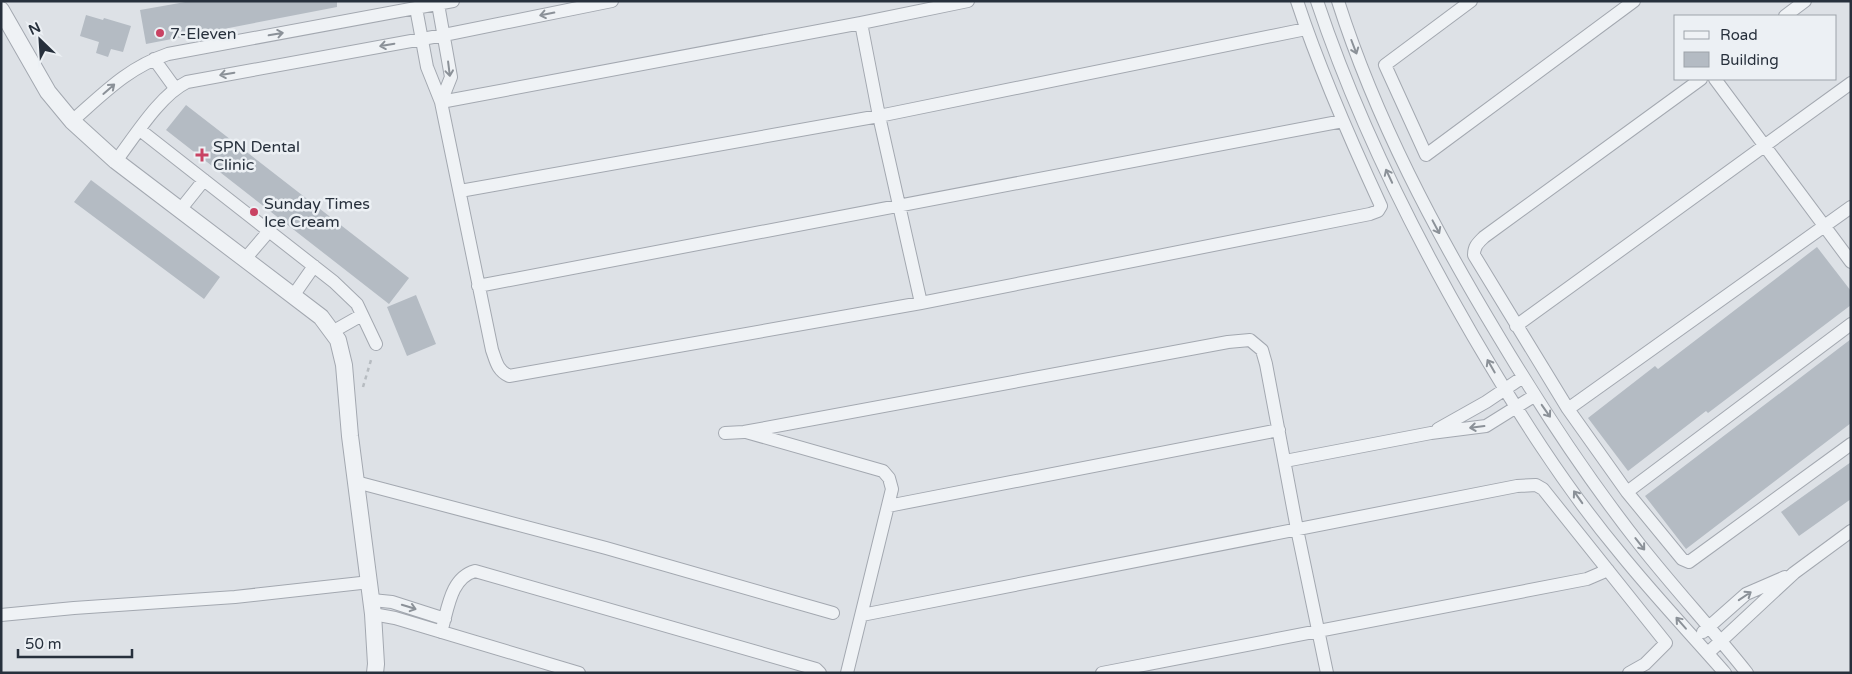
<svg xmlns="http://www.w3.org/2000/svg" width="1852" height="674" font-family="'Varela Round',sans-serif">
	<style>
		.building { fill: #b4bbc3 }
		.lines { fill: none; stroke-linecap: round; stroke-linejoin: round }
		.minor-casing { stroke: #a3a8b0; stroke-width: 14 }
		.tertiary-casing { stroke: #a3a8b0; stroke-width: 18 }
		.path { stroke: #b7bcc1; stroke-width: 2.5; stroke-dasharray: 4 4; stroke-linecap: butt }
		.minor { stroke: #eff2f5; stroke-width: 12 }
		.tertiary { stroke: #eff2f5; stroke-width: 16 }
		.oneway { stroke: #8b9198 }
		.poi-dot { fill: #c94363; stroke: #ecf0f4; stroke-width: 2 }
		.labels { text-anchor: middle; stroke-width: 5; stroke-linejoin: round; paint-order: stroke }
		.poi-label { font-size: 16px; fill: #27303c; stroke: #ecf0f4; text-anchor: start }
	</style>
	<rect width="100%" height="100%" fill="#dde1e6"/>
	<path class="building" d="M 191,1 L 337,1 L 337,7 L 146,44 L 140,10 Z
		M 86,15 L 103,20 L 104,18 L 131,26 L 123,52 L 111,49 L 108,57 L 96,53 L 99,42 L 80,36 Z
		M 186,105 L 409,278 L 389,304 L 166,130 Z
		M 91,180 L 220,277 L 204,299 L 74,202 Z
		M 1817,247 L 1851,291 L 1851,305 L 1708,413 L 1706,411 L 1628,471 L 1588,418 L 1655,366 L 1658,369 Z
		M 416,295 L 436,344 L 407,356 L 387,307 Z
		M 1851,339 L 1851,423 L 1686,549 L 1645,496 Z
		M 1851,462 L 1851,499 L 1799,536 L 1781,512 Z"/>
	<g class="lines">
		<g class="minor-casing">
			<path id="minor" d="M 1317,1 C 1356,118 1411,229 1473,336 C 1517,411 1564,486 1620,553 C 1653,594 1690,633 1725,673
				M 1338,1 C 1376,120 1435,231 1499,337 C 1542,409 1588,479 1640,545 C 1674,588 1712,629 1747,673
				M 1471,1 L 1385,65 L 1426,155 L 1634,1
				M 438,4 L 451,77 L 441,102
				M 416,8 L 427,67 L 441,102 L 492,350 C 496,361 497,370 509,376 L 921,303 L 1370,214 L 1378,211 L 1381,206 C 1350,139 1320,71 1297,1
				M 1785,16 L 1805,1
				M 861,23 L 879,116 L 921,303
				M 154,59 L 175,88
				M 1701,79 L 1484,237 C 1478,243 1474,246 1474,255 L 1568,409 L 1627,492 L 1682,559 L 1689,562 L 1851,444
				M 1715,79 L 1851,262
				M 441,102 L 861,23 L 968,1
				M 72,121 C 103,94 127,68 168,54 L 453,1
				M 140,130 L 334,282 L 357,304 L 376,344
				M 116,161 C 135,136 160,95 187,82 L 444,35 L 612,1
				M 460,191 L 879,116 L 1306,29
				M 180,210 L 204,180
				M 245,259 L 269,231
				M 478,286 L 1343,121
				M 293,296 L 314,266
				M 1516,326 L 1851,83
				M 332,332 L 362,315
				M 1568,409 L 1851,207
				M 1438,429 L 1486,402 L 1523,377
				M 746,432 L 883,471 L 889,478 L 892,489 L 847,673
				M 725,433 L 744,432 L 1228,342 L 1250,340 L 1262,350 L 1266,364 L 1297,529 L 1327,673
				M 1285,461 L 1431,433 L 1486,426 L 1534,396
				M 356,482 L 606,548 L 833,613
				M 1627,492 L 1851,324
				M 888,506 L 1279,430
				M 372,600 L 392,602 L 445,619
				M 373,614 L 395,618 L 579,673
				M 1,615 L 74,608 L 235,597 L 370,582
				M 862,615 L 1517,486 L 1536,485 L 1543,489 L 1666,643 L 1645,664 L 1629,673
				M 441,632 C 448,610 450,578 475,571 L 816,669 L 820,673
				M 1703,632 L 1746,594 L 1785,577
				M 1708,653 L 1794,573 L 1851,531
				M 1102,673 L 1587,579 L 1608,570"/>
		</g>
		<g class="tertiary-casing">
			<path id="tertiary" d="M 1,10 L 48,92 L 72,121 L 116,161 L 321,317 L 338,340 L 344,365 L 350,436 L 373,614 L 376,664 L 375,673"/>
		</g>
		<path class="path" d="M 363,387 L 371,360"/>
		<use href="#minor" class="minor"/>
		<use href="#tertiary" class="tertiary"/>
	</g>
	<defs><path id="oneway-shaft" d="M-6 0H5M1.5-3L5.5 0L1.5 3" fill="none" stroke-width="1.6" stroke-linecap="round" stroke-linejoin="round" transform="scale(1.25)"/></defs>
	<g class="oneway">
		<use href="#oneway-shaft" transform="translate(547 14) rotate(169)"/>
		<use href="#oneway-shaft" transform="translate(276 34) rotate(-10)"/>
		<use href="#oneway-shaft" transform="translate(387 45) rotate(170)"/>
		<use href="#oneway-shaft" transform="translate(1354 47) rotate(69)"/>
		<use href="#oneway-shaft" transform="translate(449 69) rotate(83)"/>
		<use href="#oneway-shaft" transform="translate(227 74) rotate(170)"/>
		<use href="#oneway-shaft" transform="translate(109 89) rotate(-41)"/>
		<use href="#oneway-shaft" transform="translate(1389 176) rotate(-115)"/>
		<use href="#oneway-shaft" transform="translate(1436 227) rotate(62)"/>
		<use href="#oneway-shaft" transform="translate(1491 366) rotate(-120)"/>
		<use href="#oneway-shaft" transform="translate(1546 411) rotate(55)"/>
		<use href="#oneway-shaft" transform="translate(1477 427) rotate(173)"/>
		<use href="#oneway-shaft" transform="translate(1578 497) rotate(-125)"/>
		<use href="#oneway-shaft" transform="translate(1640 544) rotate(52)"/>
		<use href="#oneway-shaft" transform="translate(1745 596) rotate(-34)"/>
		<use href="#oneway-shaft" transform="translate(409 607) rotate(17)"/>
		<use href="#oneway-shaft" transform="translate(1681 623) rotate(-131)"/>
	</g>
	<g class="poi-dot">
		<circle cx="160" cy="33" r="5"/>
		<path d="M199.5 147.5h5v5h5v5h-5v5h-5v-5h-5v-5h5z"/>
		<circle cx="254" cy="212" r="5"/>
	</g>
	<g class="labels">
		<g class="poi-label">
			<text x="170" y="39">7-Eleven</text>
			<text x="213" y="152">SPN Dental<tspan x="213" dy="18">Clinic</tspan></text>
			<text x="264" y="209">Sunday Times<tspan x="264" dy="18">Ice Cream</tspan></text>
		</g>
	</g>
	<rect width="1852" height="674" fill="none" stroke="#27303c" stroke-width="5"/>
	<rect x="1674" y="15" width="162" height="65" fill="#ecf0f4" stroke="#9da3aa"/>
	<rect x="1684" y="31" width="25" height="8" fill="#eff2f5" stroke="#9da3aa"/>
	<text x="1720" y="40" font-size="15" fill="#27303c">Road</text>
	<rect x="1684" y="52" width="25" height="15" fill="#b4bbc3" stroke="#9da3aa"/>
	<text x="1720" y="65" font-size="15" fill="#27303c">Building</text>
	<g transform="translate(40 40) rotate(335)" stroke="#ecf0f4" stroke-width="4" paint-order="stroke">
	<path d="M0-4L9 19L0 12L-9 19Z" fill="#27303c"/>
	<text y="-8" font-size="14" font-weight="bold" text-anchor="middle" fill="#27303c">N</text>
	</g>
	<path d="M18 649v8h114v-8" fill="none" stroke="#27303c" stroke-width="2.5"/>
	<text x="25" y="649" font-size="15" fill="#27303c" stroke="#ecf0f4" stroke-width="4" paint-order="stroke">50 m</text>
</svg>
